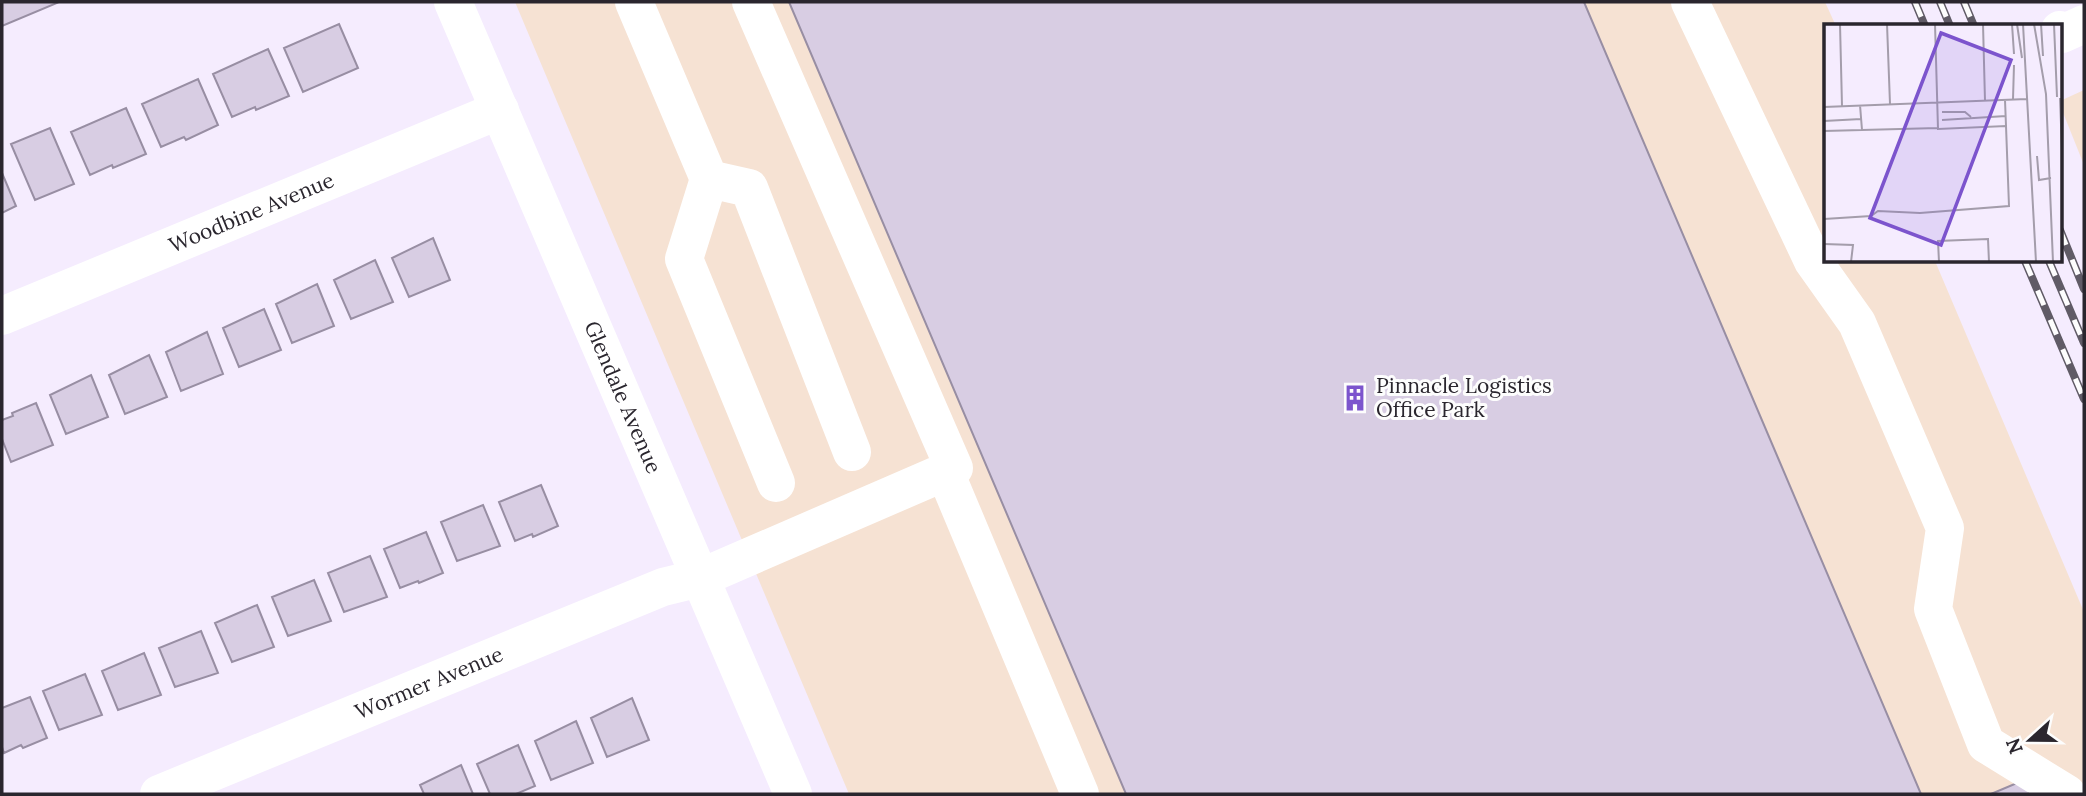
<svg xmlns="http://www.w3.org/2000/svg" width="2086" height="796" font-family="Lora,serif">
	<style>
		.industrial { fill: #f6e2d3 }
		.building { fill: #d8cde3; stroke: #988ea3; stroke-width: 2 }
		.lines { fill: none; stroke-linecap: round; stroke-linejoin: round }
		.minor { stroke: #fff; stroke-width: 38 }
		.rail-casing { stroke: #605b66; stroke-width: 8 }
		.rail { stroke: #fdfdfd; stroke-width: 5; stroke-dasharray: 16; stroke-linecap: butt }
		.labels { text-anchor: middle; stroke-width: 6; stroke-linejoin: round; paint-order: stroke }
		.street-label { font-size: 21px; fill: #2a262e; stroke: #fdfdfd }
		.poi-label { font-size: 21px; fill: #2a262e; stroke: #fdfdfd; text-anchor: start }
		.inset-road { fill: none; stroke: #a49dab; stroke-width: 2 }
		.view { fill: #7c54cd; fill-opacity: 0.15; stroke: #7c54cd; stroke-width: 3.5 }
		.inset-edge { fill: none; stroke: #2a262e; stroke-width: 3.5 }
	</style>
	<rect width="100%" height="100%" fill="#f5ecfe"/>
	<path class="industrial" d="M 515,2 L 1825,2 L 1836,26 L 1825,26 L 1825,261 L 1935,261 L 2084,612 L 2084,794 L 849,794 Z
		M 2084,90 L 2084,165 L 2060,105 L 2060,101 Z"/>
	<path class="building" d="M 2,2 L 56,2 L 57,3 L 2,26 Z
		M 789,2 L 1584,2 L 1921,794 L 1126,794 Z
		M 339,24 L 358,68 L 303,92 L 284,48 Z
		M 268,49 L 289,96 L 256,110 L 255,107 L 232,117 L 213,74 Z
		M 198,79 L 218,125 L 186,140 L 184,137 L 161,147 L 142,104 Z
		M 126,108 L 146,154 L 113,168 L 112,165 L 90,175 L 71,132 Z
		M 50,128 L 74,184 L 35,200 L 11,144 Z
		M 2,173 L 16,206 L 2,213 Z
		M 433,238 L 450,280 L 409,297 L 392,258 Z
		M 375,260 L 393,302 L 351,319 L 334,280 Z
		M 317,284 L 334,326 L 292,343 L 276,304 Z
		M 264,309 L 281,350 L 239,367 L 223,328 Z
		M 207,332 L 223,374 L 181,391 L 166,352 Z
		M 149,355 L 167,397 L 125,414 L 109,375 Z
		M 91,375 L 108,417 L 66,434 L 50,395 Z
		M 36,403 L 53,445 L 11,462 L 2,439 L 2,420 L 13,416 L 12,413 Z
		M 541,485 L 558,526 L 533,537 L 532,534 L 515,541 L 499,502 Z
		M 483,505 L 500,546 L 457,561 L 441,522 Z
		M 426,532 L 443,573 L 419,583 L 418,581 L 400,588 L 384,549 Z
		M 370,556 L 387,597 L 344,612 L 328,573 Z
		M 314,580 L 331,621 L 288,636 L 272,597 Z
		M 257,605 L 274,647 L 232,662 L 215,623 Z
		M 201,631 L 218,673 L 175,687 L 159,648 Z
		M 144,653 L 161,695 L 118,710 L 102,671 Z
		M 85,674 L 102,715 L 59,730 L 43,691 Z
		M 30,697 L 47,738 L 23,748 L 21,745 L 4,753 L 2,747 L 2,708 Z
		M 632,698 L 649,740 L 607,757 L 591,718 Z
		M 576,721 L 593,763 L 551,780 L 535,741 Z
		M 518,745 L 535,786 L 516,794 L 490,794 L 477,764 Z
		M 461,765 L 473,794 L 424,794 L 420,785 Z
		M 2024,780 L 2030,794 L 1991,794 Z"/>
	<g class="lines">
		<g class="minor">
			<path id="s1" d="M 453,2 L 793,794"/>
			<path d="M 634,2 L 709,179 L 749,188 L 852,452"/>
			<path d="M 1690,2 L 1813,261 L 1857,323 L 1945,528 L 1933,609 L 1986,744 L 2067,794"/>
			<path d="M 2060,30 L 2062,34 L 2084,24"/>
			<path d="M 709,179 L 684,259 L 776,483"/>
			<path id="s2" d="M 2,316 L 500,110"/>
			<path d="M 945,472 L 1080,794"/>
			<path id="s3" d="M 159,794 L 663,587 L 700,578 L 954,468 L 751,2"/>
		</g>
		<g class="rail-casing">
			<path id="rail" d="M 1915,2 L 1925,26
				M 1940,2 L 1950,26
				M 1964,2 L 1974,26
				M 2060,230 L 2084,289
				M 2025,261 L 2084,399
				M 2049,261 L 2084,343"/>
		</g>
		<use href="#rail" class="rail"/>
	</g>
	<defs>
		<g id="building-bare" transform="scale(2.1)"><path d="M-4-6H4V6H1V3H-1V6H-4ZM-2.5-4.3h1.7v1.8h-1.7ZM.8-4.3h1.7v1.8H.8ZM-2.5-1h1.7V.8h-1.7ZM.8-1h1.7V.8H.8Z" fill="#7c54cd" stroke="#fdfdfd" stroke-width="2.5" paint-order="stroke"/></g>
	</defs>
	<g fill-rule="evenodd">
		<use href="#building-bare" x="1355" y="398"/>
	</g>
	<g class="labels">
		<g class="street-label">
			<text dy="7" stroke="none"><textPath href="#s2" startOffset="270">Woodbine Avenue</textPath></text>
			<text dy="7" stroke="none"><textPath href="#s1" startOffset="430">Glendale Avenue</textPath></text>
			<text dy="7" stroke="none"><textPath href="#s3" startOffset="292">Wormer Avenue</textPath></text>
		</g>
		<g class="poi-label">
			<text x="1376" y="393">Pinnacle Logistics<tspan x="1376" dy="24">Office Park</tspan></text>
		</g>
	</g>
	<g transform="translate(1824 24)">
		<rect width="238" height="238" fill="#f5ecfe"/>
		<path class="inset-road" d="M 16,0 L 18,82M 63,0 L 66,80M 159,0 L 161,77M 188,0 L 190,30M 193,0 L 198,34M 199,0 L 212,238M 210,0 L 222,70 L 229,238M 217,0 L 219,32M 230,0 L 233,73M 236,74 L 238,127M 189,75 L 190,41M 181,76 L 182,102M 36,81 L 38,106M 0,83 L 203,75M 118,88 L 141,88 L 147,93M 118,96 L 182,92M 0,97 L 37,95M 0,107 L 114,104M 213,132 L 215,156 L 227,154M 0,195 L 47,192 L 54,187 L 96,189 L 185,182 L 182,102 L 114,105 L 111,0M 0,220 L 29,221 L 27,238M 115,238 L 114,217 L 164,215 L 165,238"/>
		<path class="view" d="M 117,9 L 187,36 L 117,221 L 46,194 Z"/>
		<rect width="238" height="238" class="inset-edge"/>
	</g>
	<rect width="2086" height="796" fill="none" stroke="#2a262e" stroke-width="7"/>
	<g transform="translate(2030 740) rotate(249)" stroke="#fdfdfd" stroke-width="5" paint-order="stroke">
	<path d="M0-5L12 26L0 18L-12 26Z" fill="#2a262e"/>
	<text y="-10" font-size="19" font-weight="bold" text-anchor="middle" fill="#2a262e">N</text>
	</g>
</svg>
